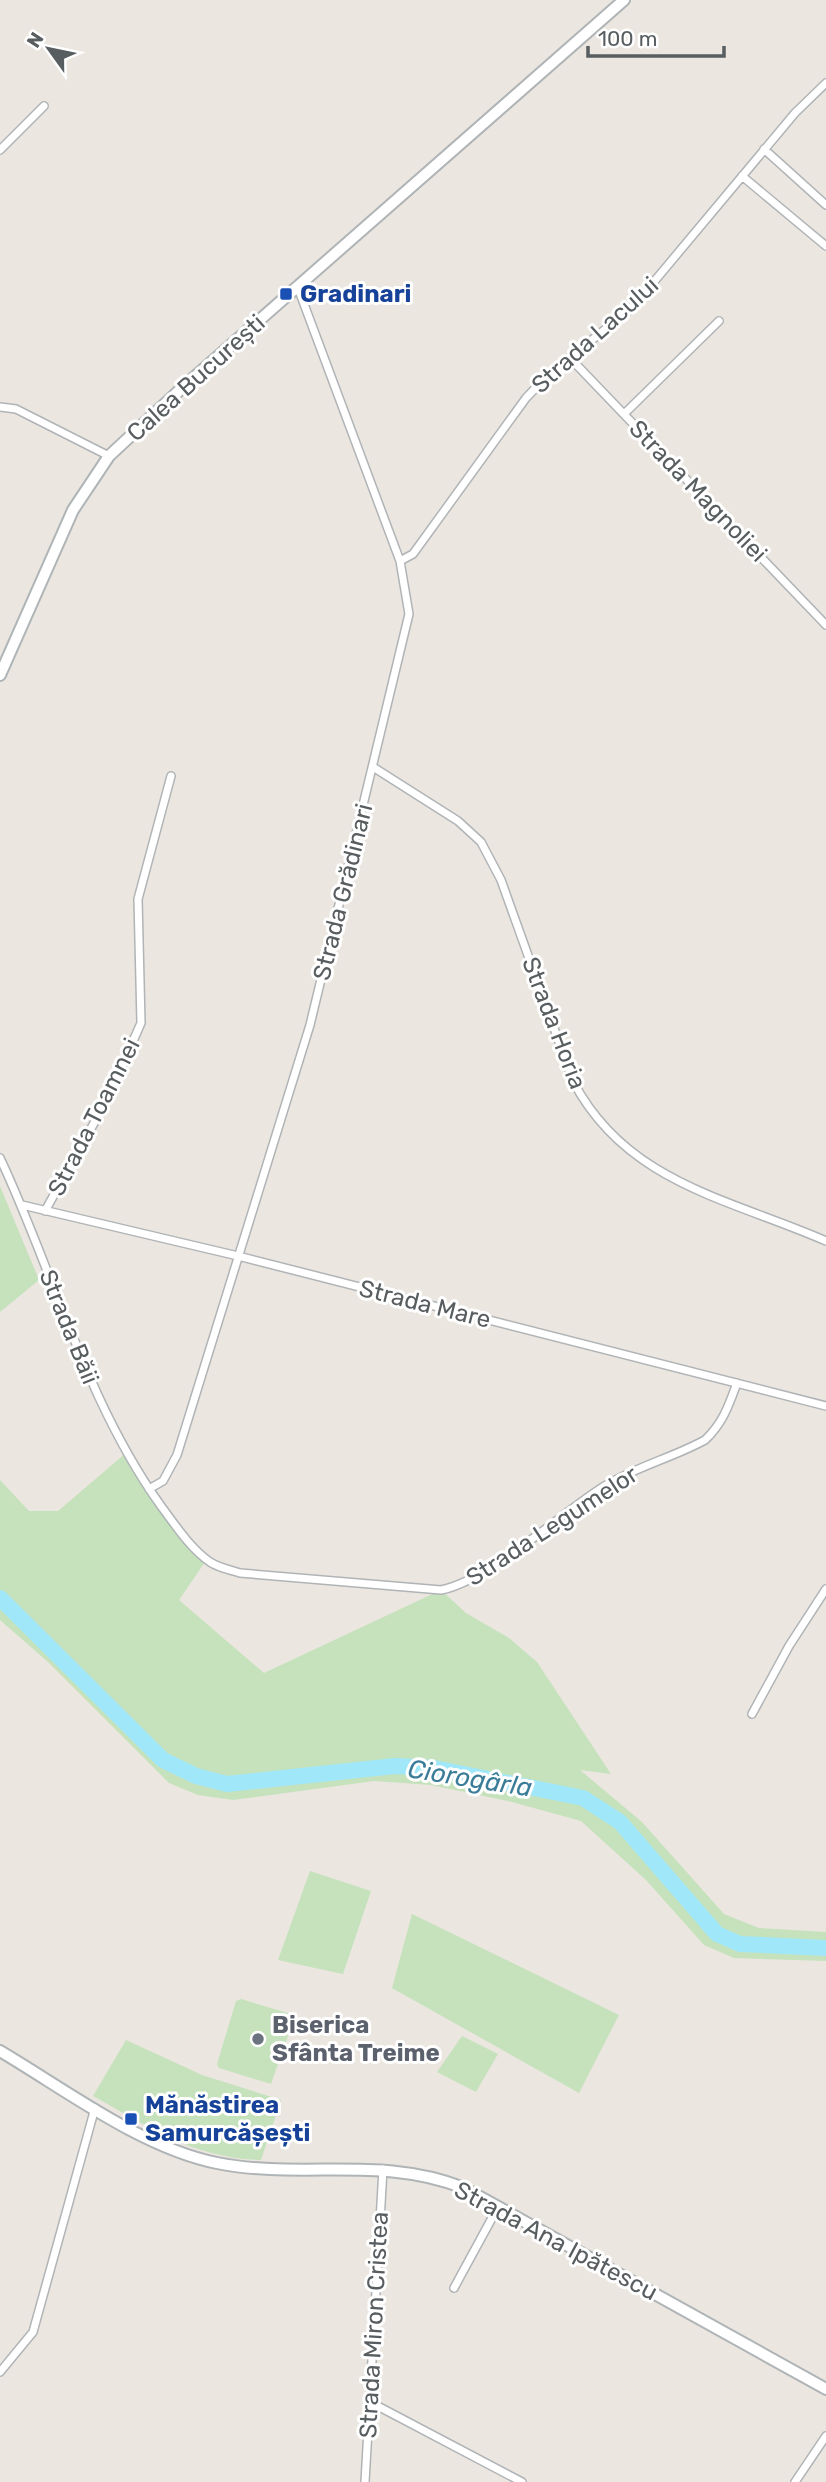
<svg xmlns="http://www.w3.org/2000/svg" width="826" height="2482" font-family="Rubik,sans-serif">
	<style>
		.green { fill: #c5e2bc }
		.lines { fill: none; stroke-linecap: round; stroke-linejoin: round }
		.river { stroke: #a0e7fa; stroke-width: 16 }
		.minor-casing { stroke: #b0b4b7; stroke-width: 10 }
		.secondary-casing { stroke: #afb4b7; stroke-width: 14 }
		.minor { stroke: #fff; stroke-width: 7 }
		.secondary { stroke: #fff; stroke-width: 10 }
		.transit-dot { fill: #1a4fb4; stroke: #fff; stroke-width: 2.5 }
		.worship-dot { fill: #6b7280; stroke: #fff; stroke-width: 2.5 }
		.labels { text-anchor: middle; stroke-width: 6; stroke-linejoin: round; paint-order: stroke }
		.transit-label { font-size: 24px; font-weight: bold; fill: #164399; stroke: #fff; text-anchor: start }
		.street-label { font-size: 24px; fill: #585d60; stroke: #fff }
		.worship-label { font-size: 24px; font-weight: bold; fill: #5b616d; stroke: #fff; text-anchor: start }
		.water-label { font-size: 26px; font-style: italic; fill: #3b7d99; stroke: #fff }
	</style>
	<rect width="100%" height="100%" fill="#ebe6df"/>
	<path class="green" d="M 0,1186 L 39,1280 L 0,1312 Z
		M 126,1453 L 175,1525 L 207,1559 L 179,1600 L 264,1673 L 441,1590 L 466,1613 L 509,1638 L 537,1662 L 611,1774 L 580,1770 L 642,1822 L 724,1914 L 759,1928 L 826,1932 L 826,1961 L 734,1958 L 704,1945 L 646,1880 L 581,1821 L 512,1802 L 431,1785 L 374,1781 L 233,1800 L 198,1795 L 169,1783 L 48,1662 L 0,1620 L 0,1480 L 29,1511 L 58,1511 Z
		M 310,1871 L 371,1891 L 343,1974 L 278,1960 Z
		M 412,1914 L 619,2015 L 579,2093 L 392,1988 Z
		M 241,1999 L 291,2014 L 294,2019 L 271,2084 L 219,2068 L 217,2064 L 236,2001 Z
		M 462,2036 L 498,2054 L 476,2092 L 437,2072 Z
		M 126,2040 L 202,2075 L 281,2100 L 261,2160 C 193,2158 151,2128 93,2096 Z"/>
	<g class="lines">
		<path class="river" d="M 0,1598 L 163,1760 L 196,1776 L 227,1784 L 395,1766 L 434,1768 L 583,1798 L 620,1822 L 717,1934 L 740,1944 L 826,1948"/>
		<g class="minor-casing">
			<path id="minor" d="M 764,149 L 826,205
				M 0,150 L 44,106
				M 742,176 L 826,246
				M 570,358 L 826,625
				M 0,407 L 16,409 L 109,456
				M 624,414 L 719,321
				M 400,561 L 413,554 L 526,398 L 549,374 L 632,308 L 795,113 L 826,83
				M 373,767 L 458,821 L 481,842 L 501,880 L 573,1081 C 626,1183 730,1199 826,1241
				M 0,1158 C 55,1275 85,1400 161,1506 C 176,1526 190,1548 210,1562 C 219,1568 231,1570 240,1573 L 441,1590 C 488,1581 559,1515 603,1487 C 635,1467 672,1458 705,1440 C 723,1423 729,1405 737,1383
				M 22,1205 L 238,1256 L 826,1406
				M 45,1211 L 108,1098 L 141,1023 L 138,899 L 171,776
				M 149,1489 L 163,1481 L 177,1455 L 310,1025 L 409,614 L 400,561 L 298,288
				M 752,1714 L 789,1646 L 826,1589
				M 454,2288 L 498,2207
				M 0,2372 L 33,2332 L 95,2108
				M 370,2402 L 522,2482
				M 365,2482 L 383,2169
				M 795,2482 L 826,2436"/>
		</g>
		<g class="secondary-casing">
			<path id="secondary" d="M 0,675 L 73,510 L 109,456 L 182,388 L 624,0
				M 0,2051 C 66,2090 142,2148 217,2163 C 302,2180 381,2155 464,2188 L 826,2389"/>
		</g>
		<use href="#minor" class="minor"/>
		<use href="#secondary" class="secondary"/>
	</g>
	<g class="transit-dot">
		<rect x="279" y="287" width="14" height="14" rx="3.5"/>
		<rect x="124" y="2112" width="14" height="14" rx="3.5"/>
	</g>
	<circle class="worship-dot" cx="258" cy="2039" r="7"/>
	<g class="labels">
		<g class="transit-label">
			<text x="300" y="302">Gradinari</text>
			<text x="145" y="2113">Mănăstirea<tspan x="145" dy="28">Samurcășești</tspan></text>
		</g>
		<g class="street-label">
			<text transform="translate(595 335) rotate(-42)" y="8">Strada Lacului</text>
			<text transform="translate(196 378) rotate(-42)" y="8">Calea București</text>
			<text transform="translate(698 491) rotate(46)" y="8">Strada Magnoliei</text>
			<text transform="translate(343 892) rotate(-76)" y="8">Strada Grădinari</text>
			<text transform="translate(554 1023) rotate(69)" y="8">Strada Horia</text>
			<text transform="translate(94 1117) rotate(-63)" y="8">Strada Toamnei</text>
			<text transform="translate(425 1304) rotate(14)" y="8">Strada Mare</text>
			<text transform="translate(69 1327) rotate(68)" y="8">Strada Băii</text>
			<text transform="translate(552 1526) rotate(-33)" y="8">Strada Legumelor</text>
			<text transform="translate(556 2241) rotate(28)" y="8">Strada Ana Ipătescu</text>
			<text transform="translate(374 2325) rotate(-87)" y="8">Strada Miron Cristea</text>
		</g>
		<g class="worship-label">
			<text x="272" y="2033">Biserica<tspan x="272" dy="28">Sfânta Treime</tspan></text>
		</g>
		<g class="water-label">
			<text transform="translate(470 1778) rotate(9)" y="9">Ciorogârla</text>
		</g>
	</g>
	<g transform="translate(49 49) rotate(303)" stroke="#ffffff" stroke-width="5" paint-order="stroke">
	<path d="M0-5L12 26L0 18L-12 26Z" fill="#585d60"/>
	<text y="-10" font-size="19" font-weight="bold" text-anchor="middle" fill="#585d60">N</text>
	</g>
	<path d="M588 46v10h136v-10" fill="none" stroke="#585d60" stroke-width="3.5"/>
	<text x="598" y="46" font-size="21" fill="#585d60" stroke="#ffffff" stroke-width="5" paint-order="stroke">100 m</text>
</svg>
